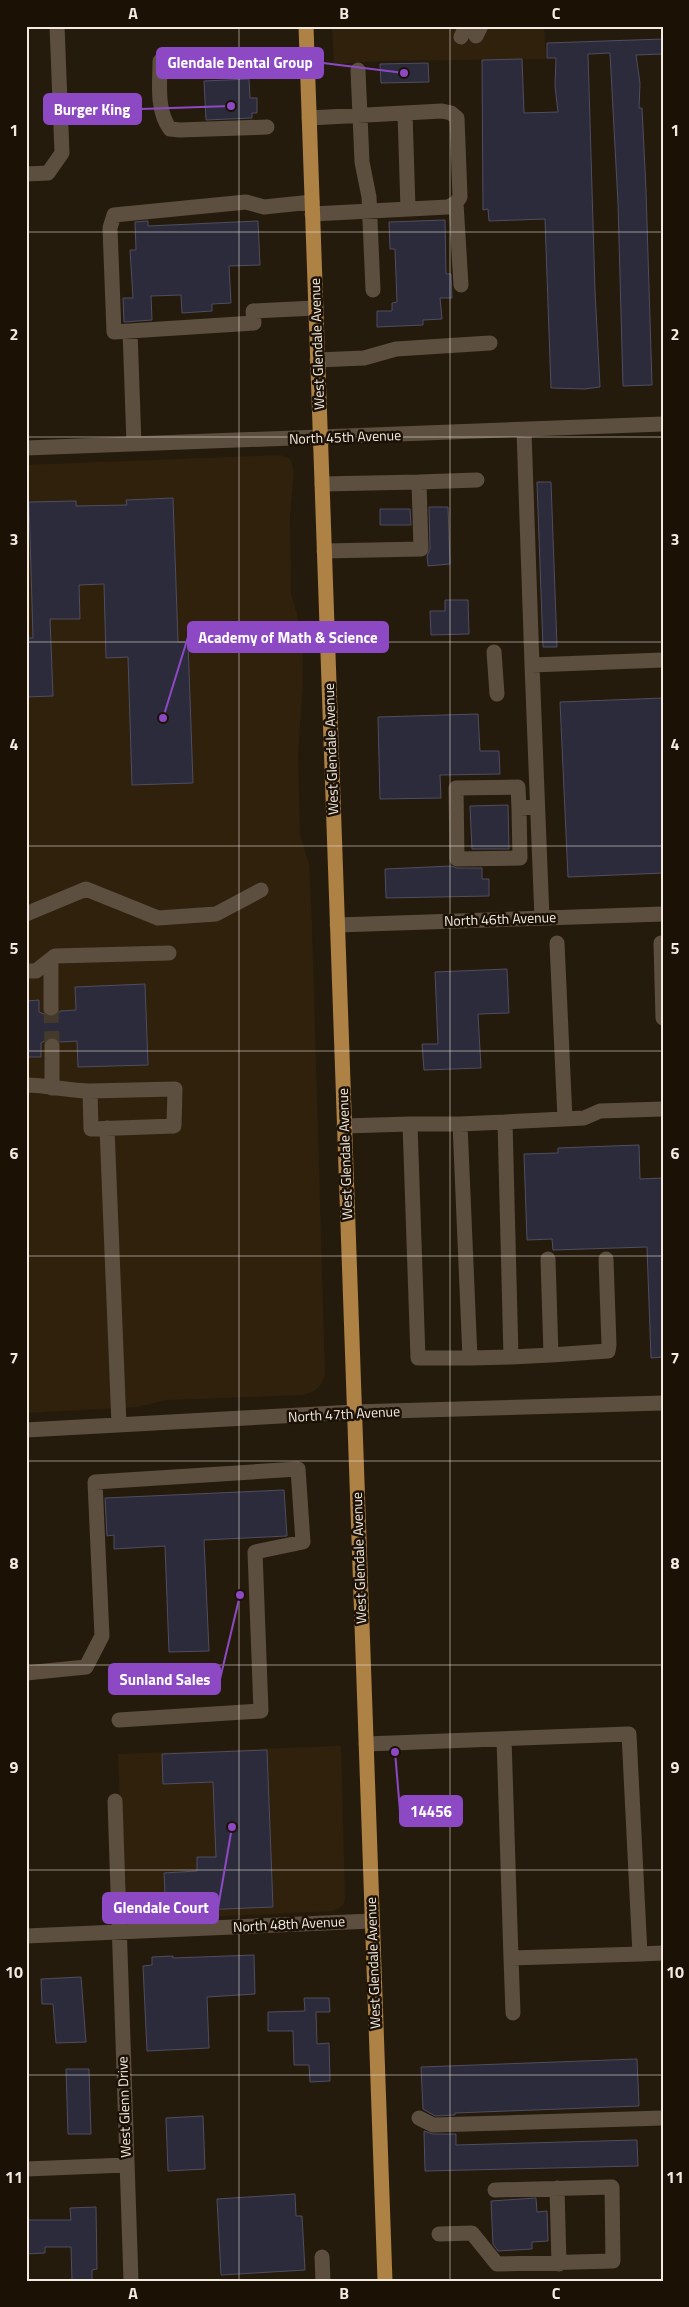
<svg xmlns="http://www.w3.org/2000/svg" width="689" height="2307" font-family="'Titillium Web',sans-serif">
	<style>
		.built { fill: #30210d }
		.building { fill: #2c2b3b; stroke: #4f4d60 }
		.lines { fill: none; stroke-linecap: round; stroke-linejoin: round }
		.minor-tunnel { stroke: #443a2c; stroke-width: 15; stroke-dasharray: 15 8; stroke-linecap: butt }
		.minor { stroke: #5c4f3f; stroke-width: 15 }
		.major { stroke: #ae8144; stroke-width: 15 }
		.grid { fill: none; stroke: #f3ebe2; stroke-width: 1; stroke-opacity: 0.55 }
		.labels { text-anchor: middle; stroke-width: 5; stroke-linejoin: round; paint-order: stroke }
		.street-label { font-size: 14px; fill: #f3ebe2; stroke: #1c1105 }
		.leader { fill: none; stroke: #8d49c4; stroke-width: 2 }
		.callout-dot { fill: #8d49c4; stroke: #1c1105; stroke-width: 2 }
		.callout { fill: #8d49c4; stroke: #8d49c4; stroke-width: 2 }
		.callout-label { font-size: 15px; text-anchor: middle; font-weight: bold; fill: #fff }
		.neatline { fill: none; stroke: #f3ebe2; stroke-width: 2 }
		.grid-label { font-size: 16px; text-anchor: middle; font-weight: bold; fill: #f3ebe2 }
	</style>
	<rect width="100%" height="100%" fill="#251b0c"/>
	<path class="built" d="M 332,26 L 544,26 L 546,59 L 380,61 L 334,64 Z
		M 280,455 L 290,459 L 294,471 L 290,515 L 291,594 L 302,632 L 303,681 L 298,755 L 300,836 L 309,864 L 312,927 L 325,1375 L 321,1384 L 314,1391 L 303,1395 L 167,1400 L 137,1407 L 26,1413 L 26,465 Z
		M 341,1746 L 345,1899 L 343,1905 L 338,1909 L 332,1911 L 141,1920 L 132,1918 L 128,1914 L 124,1900 L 118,1754 Z"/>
	<path class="building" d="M 663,39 L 663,54 L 636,55 L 640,83 L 639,108 L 642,108 L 646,190 L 652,385 L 623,386 L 618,203 L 610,53 L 588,54 L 595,291 L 600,387 L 585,389 L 551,388 L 545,219 L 489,221 L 488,209 L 483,210 L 482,60 L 522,59 L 524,113 L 558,112 L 555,86 L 556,58 L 547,58 L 547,43 Z
		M 428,63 L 429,82 L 381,83 L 380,64 Z
		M 249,79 L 250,98 L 257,98 L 257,113 L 252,113 L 252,118 L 206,120 L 204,81 Z
		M 445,220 L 446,274 L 451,274 L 452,298 L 440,298 L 442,319 L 423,320 L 423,325 L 377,327 L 377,311 L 392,311 L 392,303 L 397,302 L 395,249 L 390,249 L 389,222 Z
		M 148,221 L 148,226 L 258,221 L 260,265 L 229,266 L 231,303 L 212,304 L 212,311 L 182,313 L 181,295 L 151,296 L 152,320 L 124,322 L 123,298 L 133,298 L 130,250 L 136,250 L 135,222 Z
		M 537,482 L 551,482 L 557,647 L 543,647 Z
		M 173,498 L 178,642 L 188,642 L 193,783 L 132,785 L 128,657 L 106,658 L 104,584 L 79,585 L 80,619 L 50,619 L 53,696 L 26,697 L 26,638 L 33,638 L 29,502 L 76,501 L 76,506 L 127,505 L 126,500 Z
		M 429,507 L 448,507 L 450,564 L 428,566 L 427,556 L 430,549 Z
		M 380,509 L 410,509 L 411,525 L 380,525 Z
		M 445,600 L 468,600 L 469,634 L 431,635 L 430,611 L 445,611 Z
		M 663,698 L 663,873 L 568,877 L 560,702 Z
		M 478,714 L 480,751 L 499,751 L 500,774 L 440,775 L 441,798 L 380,799 L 378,717 Z
		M 508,805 L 509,849 L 472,849 L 470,806 Z
		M 451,866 L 457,868 L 482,868 L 482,879 L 489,879 L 489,896 L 386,898 L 385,869 Z
		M 507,969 L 509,1013 L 478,1014 L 481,1068 L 424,1070 L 422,1044 L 438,1044 L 435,972 Z
		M 145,984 L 148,1065 L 78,1067 L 77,1041 L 60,1042 L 52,1037 L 41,1043 L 41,1057 L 26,1057 L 26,1001 L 39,1000 L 39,1012 L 51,1017 L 56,1016 L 60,1011 L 76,1010 L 75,987 Z
		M 639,1145 L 640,1179 L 663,1178 L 663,1357 L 651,1358 L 647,1247 L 553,1250 L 552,1239 L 527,1240 L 524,1154 L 558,1153 L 558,1148 Z
		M 284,1490 L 287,1536 L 204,1540 L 209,1651 L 169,1652 L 165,1546 L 114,1549 L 114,1535 L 107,1536 L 105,1498 Z
		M 267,1750 L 273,1907 L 200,1910 L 200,1913 L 166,1914 L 164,1873 L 197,1871 L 197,1857 L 216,1857 L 213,1782 L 163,1784 L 162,1754 Z
		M 254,1955 L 255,1994 L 207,1997 L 209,2048 L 147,2051 L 143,1966 L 152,1965 L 152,1957 L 173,1956 L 173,1958 Z
		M 81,1977 L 86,2042 L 56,2043 L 53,2004 L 42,2004 L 41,1979 Z
		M 304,1998 L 329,1998 L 330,2012 L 316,2012 L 317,2044 L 329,2043 L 330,2081 L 310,2082 L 309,2065 L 294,2065 L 293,2031 L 268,2031 L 268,2012 L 305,2011 Z
		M 637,2059 L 639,2106 L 455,2113 L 455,2115 L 435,2116 L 423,2109 L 421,2067 Z
		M 66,2069 L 89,2069 L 91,2134 L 68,2134 Z
		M 203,2116 L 205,2169 L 168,2171 L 166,2118 Z
		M 424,2131 L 433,2134 L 456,2134 L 456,2145 L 637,2140 L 638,2166 L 425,2171 Z
		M 295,2194 L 296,2216 L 302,2216 L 305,2270 L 221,2275 L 217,2199 Z
		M 536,2198 L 537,2212 L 547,2211 L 548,2241 L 532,2242 L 532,2249 L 498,2251 L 493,2244 L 491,2201 Z
		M 96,2207 L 97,2269 L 92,2270 L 92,2281 L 72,2281 L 71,2247 L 45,2247 L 45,2253 L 26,2254 L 26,2220 L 71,2220 L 70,2208 Z"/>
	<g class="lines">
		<path class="minor-tunnel" d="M 51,1008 L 52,1046"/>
		<path class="minor" d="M 476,36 L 481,26
			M 461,37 L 466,26
			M 160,61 C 160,83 156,110 170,129 L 180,130 L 267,127
			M 358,70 L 362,162 L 369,197 L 373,290
			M 405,113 L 408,209
			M 309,118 L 442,111 L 451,113 L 457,118 L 460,197 L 456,203 L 448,207 L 312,214
			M 26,174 L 48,173 L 62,153 L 57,26
			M 312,202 L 264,207 L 246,202 L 114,215 L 110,228 L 114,332 L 254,323 L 253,311 L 315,308
			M 456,203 L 461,285
			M 130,331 L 134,444
			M 317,360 L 364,358 L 396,349 L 490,343
			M 524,431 L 532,665 L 663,660
			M 26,448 L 663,424
			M 322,484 L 419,482
			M 324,551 L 421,549 L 419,482 L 477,480
			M 494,652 L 497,694
			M 532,665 L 542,918
			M 519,808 L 518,787 L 456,788 L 457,859 L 520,858 L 519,808 L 537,807
			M 26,914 L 86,889 L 158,918 L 216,914 L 261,890
			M 337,925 L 663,914
			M 557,943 L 565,1119
			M 661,943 L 663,1018
			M 51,959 L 51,1008
			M 26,971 L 36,971 L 55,956 L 169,953
			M 52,1046 L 52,1088
			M 26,1085 C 48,1085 68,1091 90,1091
			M 175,1089 L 174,1126 L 91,1129 L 90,1091 Z
			M 505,1122 L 584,1118 L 600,1111 L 663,1109
			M 410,1124 L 460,1124
			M 344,1126 L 410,1124 L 418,1358 L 470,1358 L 460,1124 L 505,1122 L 511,1357 L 551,1355 L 548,1259
			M 107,1128 L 119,1425
			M 551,1355 L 608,1351 L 609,1345 L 606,1259
			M 470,1358 L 511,1357
			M 26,1430 L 354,1412 L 663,1403
			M 26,1673 L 86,1667 L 102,1636 L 95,1482 L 298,1469 L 303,1542 L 255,1552 L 261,1711 L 119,1720
			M 366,1744 L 629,1734 L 640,1954 L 511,1958 L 504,1739
			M 115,1801 L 131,2281
			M 26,1936 L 372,1921
			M 640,1954 L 663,1953
			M 511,1958 L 513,2013
			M 419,2118 L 433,2125 L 663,2118
			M 26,2169 L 126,2165
			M 557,2188 L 559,2264
			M 439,2234 L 472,2233 L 497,2264 L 613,2261 L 612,2187 L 495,2190
			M 322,2257 L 323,2281"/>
		<path class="major" d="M 306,26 L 385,2281"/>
	</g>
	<path class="grid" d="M 239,26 L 239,2281M 450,26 L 450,2281M 26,232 L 663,232M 26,437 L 663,437M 26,642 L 663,642M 26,846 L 663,846M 26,1051 L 663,1051M 26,1256 L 663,1256M 26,1461 L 663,1461M 26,1665 L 663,1665M 26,1870 L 663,1870M 26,2075 L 663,2075"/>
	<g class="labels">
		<g class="street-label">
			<text transform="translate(317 344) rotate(-92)" y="5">West Glendale Avenue</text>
			<text transform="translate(345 437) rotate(-2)" y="5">North 45th Avenue</text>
			<text transform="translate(331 749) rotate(-92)" y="5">West Glendale Avenue</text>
			<text transform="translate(500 919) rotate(-2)" y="5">North 46th Avenue</text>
			<text transform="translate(345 1154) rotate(-92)" y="5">West Glendale Avenue</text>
			<text transform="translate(344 1414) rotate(-3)" y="5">North 47th Avenue</text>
			<text transform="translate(359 1558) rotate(-92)" y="5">West Glendale Avenue</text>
			<text transform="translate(289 1924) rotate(-3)" y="5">North 48th Avenue</text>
			<text transform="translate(373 1963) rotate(-92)" y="5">West Glendale Avenue</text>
			<text transform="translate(124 2107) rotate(-92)" y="5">West Glenn Drive</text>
		</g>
	</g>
	<path class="leader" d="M404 73L323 63M231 106L141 109M163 718L188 637M240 1595L220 1679M395 1752L400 1811M232 1827L218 1908"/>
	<g class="callout-dot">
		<circle cx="404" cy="73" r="5"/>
		<circle cx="231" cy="106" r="5"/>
		<circle cx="163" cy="718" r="5"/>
		<circle cx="240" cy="1595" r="5"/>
		<circle cx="395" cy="1752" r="5"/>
		<circle cx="232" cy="1827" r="5"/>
	</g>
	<g class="callout">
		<rect x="157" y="48" width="166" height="30" rx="5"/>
		<rect x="44" y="94" width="97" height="30" rx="5"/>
		<rect x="188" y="622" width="200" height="30" rx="5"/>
		<rect x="109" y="1664" width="111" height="30" rx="5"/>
		<rect x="400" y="1796" width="62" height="30" rx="5"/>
		<rect x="103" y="1893" width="115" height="30" rx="5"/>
	</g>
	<g class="callout-label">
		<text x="240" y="68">Glendale Dental Group</text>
		<text x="92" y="115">Burger King</text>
		<text x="288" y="643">Academy of Math &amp; Science</text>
		<text x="165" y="1685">Sunland Sales</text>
		<text x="431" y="1817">14456</text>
		<text x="161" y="1913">Glendale Court</text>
	</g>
	<rect width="689" height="2307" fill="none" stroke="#1c1105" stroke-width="55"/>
	<rect x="28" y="28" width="634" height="2252" class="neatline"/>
	<g class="grid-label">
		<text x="133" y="19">A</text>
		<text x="344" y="19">B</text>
		<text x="556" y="19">C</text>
		<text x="14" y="136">1</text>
		<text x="675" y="136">1</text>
		<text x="14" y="340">2</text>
		<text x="675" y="340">2</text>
		<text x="14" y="545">3</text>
		<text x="675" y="545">3</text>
		<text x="14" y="750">4</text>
		<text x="675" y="750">4</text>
		<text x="14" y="954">5</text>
		<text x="675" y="954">5</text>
		<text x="14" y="1159">6</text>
		<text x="675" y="1159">6</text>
		<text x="14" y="1364">7</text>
		<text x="675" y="1364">7</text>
		<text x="14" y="1569">8</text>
		<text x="675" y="1569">8</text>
		<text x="14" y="1773">9</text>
		<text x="675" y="1773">9</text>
		<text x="14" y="1978">10</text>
		<text x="675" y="1978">10</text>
		<text x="14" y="2183">11</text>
		<text x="675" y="2183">11</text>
		<text x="133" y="2299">A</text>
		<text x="344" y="2299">B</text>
		<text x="556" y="2299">C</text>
	</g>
</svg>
